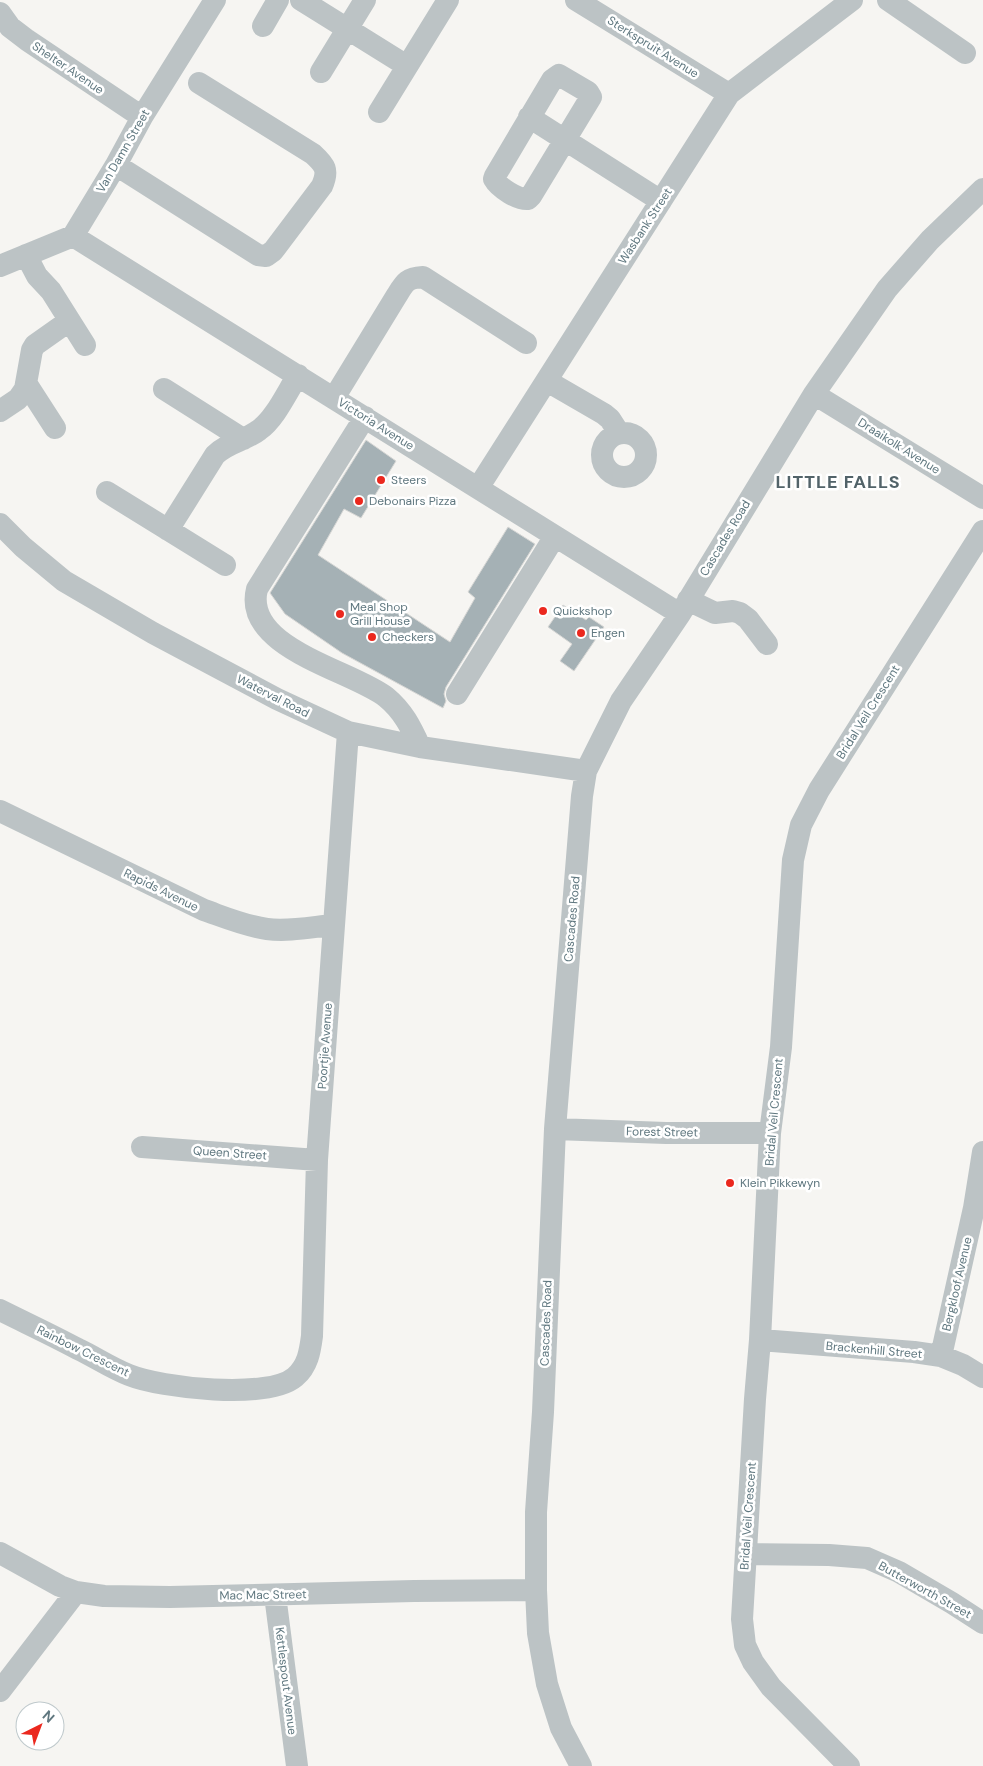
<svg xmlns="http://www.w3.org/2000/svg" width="983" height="1766" font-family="'DM Sans',sans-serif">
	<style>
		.building { fill: #a5b1b5; stroke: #d7d7d5 }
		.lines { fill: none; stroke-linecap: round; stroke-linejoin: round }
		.minor { stroke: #bcc3c5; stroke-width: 22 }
		.poi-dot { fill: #eb281e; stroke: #fff; stroke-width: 2 }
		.labels { text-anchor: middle; stroke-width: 5; stroke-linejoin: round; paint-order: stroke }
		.street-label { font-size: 12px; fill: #5f777f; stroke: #fff }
		.poi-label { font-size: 12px; fill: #5f777f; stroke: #fff; text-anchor: start }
		.district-label { font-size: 18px; font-weight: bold; letter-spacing: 1px; fill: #526369; stroke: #fff }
	</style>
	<rect width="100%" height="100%" fill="#f6f5f2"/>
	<path class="building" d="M 366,440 L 396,461 L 361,518 L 344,509 L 318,555 L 450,642 L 475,598 L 468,592 L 508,527 L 535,544 L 446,687 L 444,694 L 446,701 L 443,708 L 342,653 L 285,614 L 270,593 Z
		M 563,605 L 586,620 L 589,617 L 604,627 L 574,671 L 560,661 L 572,644 L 548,627 Z"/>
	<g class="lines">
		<path class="minor" d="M 301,0 L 407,66
			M 576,0 L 729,94
			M 888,0 L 965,53
			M 0,13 L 10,27 L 27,40 L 142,117
			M 263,26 L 278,0
			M 321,72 L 365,0
			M 559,75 L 588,92 L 591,97 L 531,196 L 528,199 C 518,200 499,188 494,179 L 495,176 L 552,80 Z
			M 379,112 L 448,0
			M 529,117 L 661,201
			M 116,165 L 258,255 L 266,256 L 273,251 L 322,186 C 329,170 325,165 313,154 L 199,83
			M 73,236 L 680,614
			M 26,255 L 37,276 L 51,291 L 85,345
			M 0,266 L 73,236 L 116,165 L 142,117 L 215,0
			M 547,381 L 604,414 L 610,419 L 619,433
			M 26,383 L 55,428
			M 164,389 L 243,439
			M 814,394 L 983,498
			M 334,398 L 397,295 C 405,282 407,278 423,277 L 526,343
			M 0,411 L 18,399 L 25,389 L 32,350 L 35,345 L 69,321
			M 365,417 L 257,589 C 242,648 351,670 386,697 C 403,711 411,727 420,747
			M602 455a22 22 0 1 1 44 0a22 22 0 1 1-44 0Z
			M 478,488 L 729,94 L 852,0
			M 107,492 L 225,565
			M 0,524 L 23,547 L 64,581 L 153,633 L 277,699 L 348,732 L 420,747 L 586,771
			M 168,530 L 215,455 C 228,442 245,441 259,430 C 275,419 287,392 298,375
			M 688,600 L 715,613 L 733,611 L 740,613 L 748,619 L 767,644
			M 457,694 L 555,536
			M 0,811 L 204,910 C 224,917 245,926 267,929 C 288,932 312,927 333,925
			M 555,1129 L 666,1133 L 770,1133
			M 142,1147 L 317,1160
			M 0,1310 C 26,1323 52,1335 78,1349 C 95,1357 111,1368 129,1375 C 161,1388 268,1400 295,1377 C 308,1366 310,1351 312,1336 L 317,1160 L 348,732
			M 760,1340 L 914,1352 L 941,1356 L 963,1365 L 983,1377
			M 941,1356 L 974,1208 L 983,1152
			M 0,1553 L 60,1586 L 76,1592 L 104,1596 L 170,1597 L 414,1591 L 536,1590
			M 746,1554 L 829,1555 L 867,1558 L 899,1572 L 952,1603 L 983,1623
			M 275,1595 L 297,1766
			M 0,1691 L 76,1592
			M 581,1766 L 561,1728 L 547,1684 L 538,1633 L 536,1590 L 536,1512 L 543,1412 L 555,1129 L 582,796 L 586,771 L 621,701 L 680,614 L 814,394 L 887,289 L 930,240 L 983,189
			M 849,1766 L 771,1687 L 753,1662 L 745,1645 L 742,1619 L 755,1399 L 760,1340 L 770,1133 L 781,1047 L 793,860 L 801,825 L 819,790 L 983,531"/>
	</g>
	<g class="poi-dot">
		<circle cx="381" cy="480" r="5"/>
		<circle cx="359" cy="501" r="5"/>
		<circle cx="543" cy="611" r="5"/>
		<circle cx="340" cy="614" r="5"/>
		<circle cx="581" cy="633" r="5"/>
		<circle cx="372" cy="637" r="5"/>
		<circle cx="730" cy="1183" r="5"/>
	</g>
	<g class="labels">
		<g class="street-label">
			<text transform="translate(653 47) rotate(32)" y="4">Sterkspruit Avenue</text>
			<text transform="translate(68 68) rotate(34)" y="4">Shelter Avenue</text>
			<text transform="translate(123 151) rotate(-60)" y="4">Van Damn Street</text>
			<text transform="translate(645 226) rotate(-57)" y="4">Wasbank Street</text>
			<text transform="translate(376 424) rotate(32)" y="4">Victoria Avenue</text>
			<text transform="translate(899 446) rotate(32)" y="4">Draaikolk Avenue</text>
			<text transform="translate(725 538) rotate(-59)" y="4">Cascades Road</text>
			<text transform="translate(273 696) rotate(27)" y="4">Waterval Road</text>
			<text transform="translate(868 712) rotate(-58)" y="4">Bridal Veil Crescent</text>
			<text transform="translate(161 890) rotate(26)" y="4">Rapids Avenue</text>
			<text transform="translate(572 919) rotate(-85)" y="4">Cascades Road</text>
			<text transform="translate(325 1046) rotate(-86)" y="4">Poortjie Avenue</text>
			<text transform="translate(774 1112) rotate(-85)" y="4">Bridal Veil Crescent</text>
			<text transform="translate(662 1132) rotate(1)" y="4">Forest Street</text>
			<text transform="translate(230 1153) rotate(4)" y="4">Queen Street</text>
			<text transform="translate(957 1284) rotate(-77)" y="4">Bergkloof Avenue</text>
			<text transform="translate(546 1323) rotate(-88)" y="4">Cascades Road</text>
			<text transform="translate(874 1350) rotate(5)" y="4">Brackenhill Street</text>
			<text transform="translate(83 1351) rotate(26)" y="4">Rainbow Crescent</text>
			<text transform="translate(748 1516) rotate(-86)" y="4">Bridal Veil Crescent</text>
			<text transform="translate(925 1590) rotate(29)" y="4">Butterworth Street</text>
			<text transform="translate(263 1595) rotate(-1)" y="4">Mac Mac Street</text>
			<text transform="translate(286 1681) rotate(83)" y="4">Kettlespout Avenue</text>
		</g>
		<g class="poi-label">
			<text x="391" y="484">Steers</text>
			<text x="369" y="505">Debonairs Pizza</text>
			<text x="350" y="611">Meal Shop<tspan x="350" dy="14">Grill House</tspan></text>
			<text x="553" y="615">Quickshop</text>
			<text x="591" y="637">Engen</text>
			<text x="382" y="641">Checkers</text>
			<text x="740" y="1187">Klein Pikkewyn</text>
		</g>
		<g class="district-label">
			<text x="838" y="488">LITTLE FALLS</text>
		</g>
	</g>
	<g transform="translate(40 1726) rotate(42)"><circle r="24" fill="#ffffff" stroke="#bfc9cc"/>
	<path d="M0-4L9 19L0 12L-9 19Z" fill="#eb281e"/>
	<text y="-8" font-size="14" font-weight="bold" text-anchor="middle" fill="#5f777f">N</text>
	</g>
</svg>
